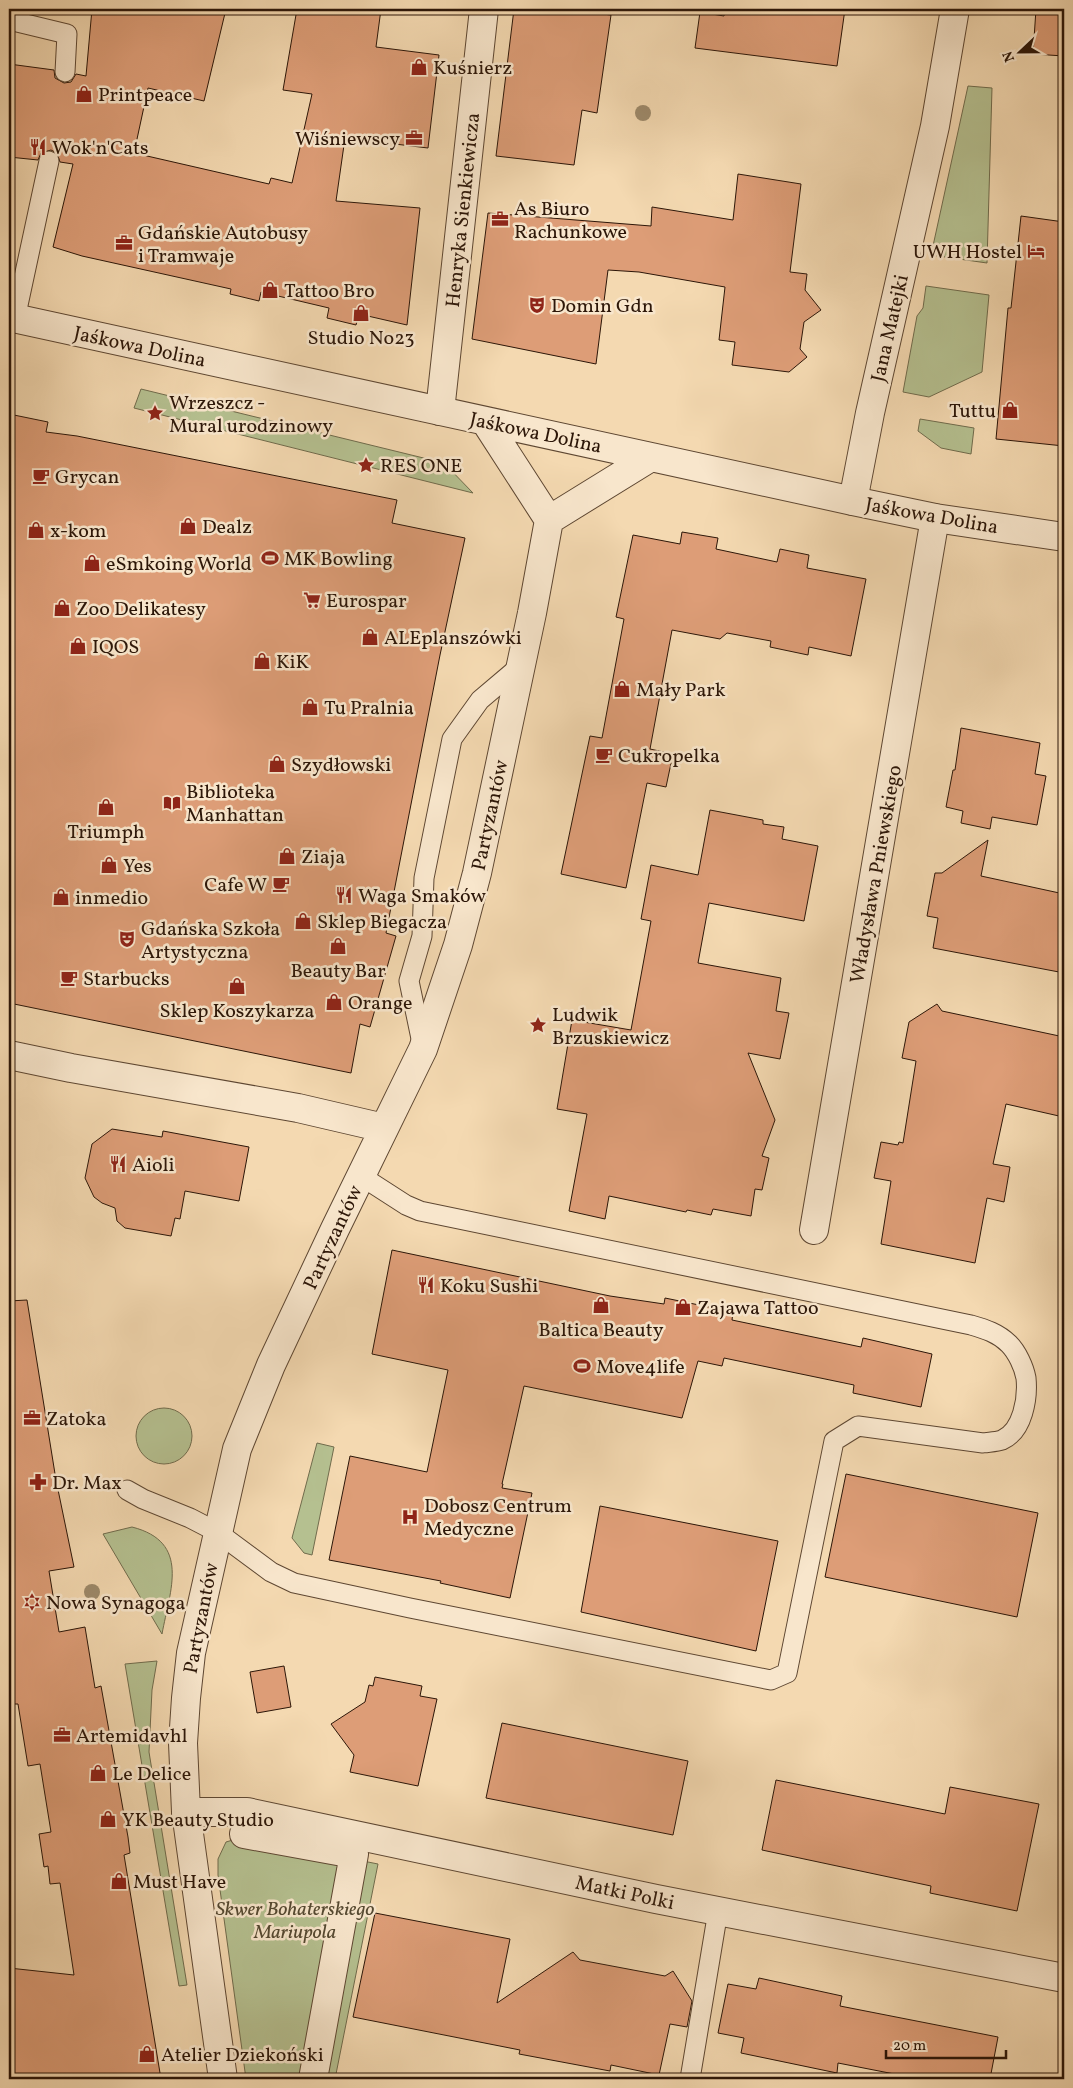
<svg xmlns="http://www.w3.org/2000/svg" width="1073" height="2088" font-family="Vollkorn,serif">
	<style>
		.green { fill: #b5c090; stroke: #706b4c }
		.building { fill: #dd9d77; stroke: #2c1608 }
		.lines { fill: none; stroke-linecap: round; stroke-linejoin: round }
		.service-casing { stroke: #5e4732; stroke-width: 21 }
		.pedestrian-casing { stroke: #5e4732; stroke-width: 30 }
		.minor-casing { stroke: #5e4732; stroke-width: 30 }
		.tertiary-casing { stroke: #5e4732; stroke-width: 30 }
		.service { stroke: #f8e6cc; stroke-width: 19 }
		.pedestrian { stroke: #f8e6cc; stroke-width: 28 }
		.minor { stroke: #f8e6cc; stroke-width: 28 }
		.tertiary { stroke: #f8e6cc; stroke-width: 28 }
		.tree { fill: #9d8a6b }
		.labels { text-anchor: middle; stroke-width: 5; stroke-linejoin: round; paint-order: stroke }
		.poi-label { font-size: 20px; fill: #2c1608; stroke: #f8e6cc; text-anchor: start }
		.street-label { font-size: 20px; fill: #2c1608; stroke: #f8e6cc }
		.park-label { font-size: 20px; font-style: italic; fill: #554931; stroke: #f8e6cc }
	</style>
	<rect width="100%" height="100%" fill="#f4d9b1"/>
	<filter id="stains"><feTurbulence type="fractalNoise" baseFrequency=".004" numOctaves="4"/><feColorMatrix values="0 0 0 0 .2 0 0 0 0 .09 0 0 0 0 .02 0 0 0 .5 -.17"/></filter>
	<radialGradient id="worn" r=".72"><stop offset=".6" stop-color="#630" stop-opacity="0"/><stop offset="1" stop-color="#630" stop-opacity=".3"/></radialGradient>
	<path class="green" d="M 968,86 L 992,88 L 987,263 L 931,255 Z
		M 926,286 L 989,295 L 982,372 L 929,397 L 903,392 L 917,316 L 923,308 Z
		M 141,389 L 444,463 L 473,493 L 134,408 Z
		M 920,419 L 974,428 L 971,454 L 941,448 L 918,431 Z
		M136 1436a28 28 0 1 1 56 0a28 28 0 1 1-56 0Z
		M 317,1443 L 334,1447 L 312,1555 L 304,1553 L 292,1538 Z
		M 132,1527 C 191,1542 170,1590 162,1634 L 103,1534 Z
		M 157,1661 L 152,1690 L 149,1752 L 187,1985 L 179,1986 L 125,1664 Z
		M 243,1837 L 378,1864 L 335,2079 L 246,2079 L 218,1875 L 218,1859 L 226,1842 Z"/>
	<path class="building" d="M 92,9 L 226,9 L 204,101 L 148,88 L 134,153 L 269,184 L 271,178 L 292,183 L 312,94 L 283,90 L 297,9 L 381,9 L 376,47 L 439,55 L 428,148 L 345,138 L 336,201 L 420,208 L 407,325 L 359,314 L 356,325 L 327,318 L 329,308 L 261,292 L 259,301 L 230,294 L 231,289 L 82,256 L 53,247 L 73,164 L 60,162 L 57,153 L 51,150 L 41,153 L 38,160 L 9,157 L 9,64 L 54,70 L 55,78 L 64,83 L 71,82 L 76,74 L 86,76 Z
		M 514,9 L 585,9 L 585,12 L 611,15 L 597,113 L 582,110 L 574,165 L 496,156 Z
		M 725,9 L 845,9 L 837,66 L 695,48 L 700,12 L 724,16 Z
		M 1036,9 L 1064,9 L 1064,56 L 1033,54 Z
		M 738,174 L 801,184 L 790,272 L 807,274 L 805,290 L 821,310 L 804,322 L 800,349 L 807,357 L 789,372 L 732,365 L 735,342 L 719,340 L 725,287 L 639,272 L 608,270 L 596,364 L 472,339 L 488,213 L 651,226 L 652,207 L 733,220 Z
		M 1021,216 L 1064,222 L 1064,446 L 996,439 L 1008,308 L 1011,308 Z
		M 9,414 L 48,422 L 46,432 L 77,436 L 397,500 L 392,523 L 465,538 L 440,655 L 386,933 L 396,936 L 370,1027 L 360,1024 L 351,1073 L 14,1004 L 9,990 Z
		M 682,532 L 718,538 L 716,549 L 777,562 L 780,549 L 809,555 L 807,568 L 866,579 L 851,656 L 809,647 L 808,655 L 770,647 L 771,641 L 727,633 L 720,639 L 672,630 L 650,749 L 673,754 L 666,787 L 647,783 L 626,888 L 561,874 L 590,736 L 602,738 L 624,619 L 616,617 L 633,535 L 680,544 Z
		M 961,728 L 1040,743 L 1035,774 L 1046,776 L 1037,825 L 992,817 L 990,829 L 961,823 L 963,811 L 946,807 L 953,770 L 955,770 Z
		M 710,810 L 763,820 L 763,824 L 784,827 L 782,839 L 818,846 L 804,921 L 709,903 L 698,963 L 781,978 L 776,1011 L 789,1013 L 780,1059 L 748,1053 L 775,1120 L 762,1156 L 769,1158 L 762,1190 L 755,1189 L 751,1216 L 713,1209 L 711,1215 L 687,1210 L 686,1212 L 609,1196 L 605,1219 L 569,1211 L 587,1114 L 557,1109 L 572,1020 L 631,1030 L 651,921 L 641,919 L 651,865 L 698,875 Z
		M 988,840 L 981,876 L 1064,894 L 1064,939 L 1059,972 L 933,948 L 938,918 L 927,916 L 935,873 L 942,873 Z
		M 937,1004 L 942,1011 L 1064,1037 L 1064,1096 L 1062,1098 L 1059,1116 L 1006,1104 L 993,1164 L 1010,1167 L 1004,1202 L 987,1198 L 975,1263 L 881,1244 L 891,1181 L 874,1178 L 881,1142 L 898,1145 L 899,1142 L 903,1143 L 916,1061 L 902,1058 L 909,1022 Z
		M 112,1129 L 162,1137 L 163,1131 L 249,1147 L 239,1201 L 185,1191 L 180,1219 L 175,1218 L 171,1236 L 125,1228 L 117,1221 L 115,1208 L 102,1203 L 94,1197 L 85,1178 L 92,1144 Z
		M 392,1250 L 610,1296 L 664,1304 L 665,1298 L 733,1312 L 732,1320 L 861,1347 L 863,1338 L 932,1354 L 921,1407 L 853,1393 L 854,1385 L 724,1358 L 722,1366 L 698,1361 L 682,1418 L 524,1386 L 502,1484 L 503,1484 L 502,1488 L 532,1493 L 510,1598 L 440,1583 L 441,1581 L 329,1560 L 350,1456 L 427,1472 L 448,1370 L 372,1354 Z
		M 27,1300 L 56,1480 L 74,1567 L 49,1571 L 59,1632 L 85,1627 L 95,1688 L 101,1686 L 128,1837 L 130,1853 L 124,1855 L 161,2079 L 9,2079 L 9,1968 L 74,1975 L 60,1883 L 50,1884 L 48,1866 L 44,1867 L 39,1834 L 51,1832 L 40,1764 L 28,1766 L 18,1704 L 9,1704 L 9,1301 Z
		M 846,1474 L 1038,1513 L 1017,1617 L 825,1577 Z
		M 600,1506 L 778,1541 L 756,1651 L 581,1612 Z
		M 284,1666 L 291,1707 L 257,1713 L 250,1672 Z
		M 375,1677 L 422,1686 L 420,1696 L 437,1699 L 418,1786 L 350,1772 L 354,1755 L 331,1724 L 365,1702 L 369,1685 L 373,1686 Z
		M 502,1723 L 688,1761 L 673,1835 L 486,1798 Z
		M 776,1780 L 945,1814 L 950,1787 L 1039,1804 L 1017,1911 L 930,1893 L 931,1886 L 762,1850 Z
		M 375,1913 L 510,1939 L 497,2003 L 573,1952 L 580,1960 L 665,1976 L 673,1971 L 692,2001 L 687,2027 L 670,2024 L 659,2075 L 611,2065 L 610,2071 L 519,2054 L 520,2050 L 353,2017 Z
		M 759,1978 L 842,1996 L 840,2006 L 998,2037 L 990,2079 L 920,2079 L 838,2063 L 837,2073 L 741,2053 L 744,2038 L 718,2033 L 728,1984 L 756,1989 Z"/>
	<g class="lines">
		<g class="service-casing">
			<path id="service" d="M 9,20 L 67,34 L 65,72
				M 15,319 L 49,161
				M 423,1048 L 409,981 L 422,936 L 424,878 L 452,739 L 480,700 L 519,667
				M 127,1490 L 143,1499 L 190,1518 L 217,1532 L 271,1572 L 294,1583 L 410,1608 L 771,1680 L 787,1673 L 834,1441 L 858,1426 L 983,1443 C 989,1442 996,1442 1002,1440 C 1023,1431 1028,1398 1026,1378 C 1024,1367 1017,1352 1009,1344 C 998,1333 985,1329 971,1325 L 420,1211 L 406,1205 L 361,1176
				M 690,2079 L 718,1911"/>
		</g>
		<g class="pedestrian-casing">
			<path id="pedestrian" d="M 244,1834 L 354,1854 L 313,2079"/>
		</g>
		<g class="minor-casing">
			<path id="minor" d="M 440,411 L 484,9
				M 853,501 L 870,413 L 935,126 L 955,9
				M 814,1230 L 935,518
				M 186,1812 L 247,1812 L 656,1899 L 1064,1978"/>
		</g>
		<g class="tertiary-casing">
			<path id="tertiary" d="M 9,317 L 853,501 L 935,518 L 1064,537
				M 549,520 L 651,457
				M 9,1055 L 71,1068 L 298,1108 L 384,1128
				M 223,2079 L 186,1812 L 183,1743 L 186,1698 L 191,1653 L 237,1449 L 271,1365 L 335,1229 L 423,1049 L 458,945 L 477,873 L 532,613 L 549,520 L 485,421"/>
		</g>
		<use href="#service" class="service"/>
		<use href="#pedestrian" class="pedestrian"/>
		<use href="#minor" class="minor"/>
		<use href="#tertiary" class="tertiary"/>
	</g>
	<g class="tree">
		<circle cx="643" cy="113" r="8"/>
		<circle cx="92" cy="1592" r="8"/>
	</g>
	<defs>
		<g id="shop-bare" transform="scale(1.35)"><path d="M-5-2.5h2.3a2.7 3.5 0 0 1 5.4 0H5L5.5 6h-11ZM-1.5-2.5h3a1.5 2.3 0 0 0-3 0Z" fill="#8f2418" stroke="#f8e6cc" stroke-width="2.5" paint-order="stroke"/></g>
		<g id="office-bare" transform="scale(1.35)"><path d="M-6-3h4V-5.5h4V-3h4V5H-6ZM-1-4.5V-3h2v-1.5ZM-6 0V1H6V0Z" fill="#8f2418" stroke="#f8e6cc" stroke-width="2.5" paint-order="stroke"/></g>
		<g id="restaurant-bare" transform="scale(1.35)"><path d="M-5-6h1v4h1v-4h1v4h1v-4h1v5L-1.5 .5V6h-2V.5L-5-1ZM5-6V6H3V1.5H1.5Q1.5-4 5-6Z" fill="#8f2418" stroke="#f8e6cc" stroke-width="2.5" paint-order="stroke"/></g>
		<g id="hotel-bare" transform="scale(1.35)"><path d="M-6-4.5h1.5V1H6V5H4.5V3h-9V5H-6ZM-4 0a1.8 1.8 0 1 1 3.6 0ZM.5 0V-2.5h3Q6-2.5 6 0Z" fill="#8f2418" stroke="#f8e6cc" stroke-width="2.5" paint-order="stroke"/></g>
		<g id="theatre-bare" transform="scale(1.35)"><path d="M-5-5.5Q0-4 5-5.5V0Q5 5 0 6Q-5 5-5 0ZM-3.3-2.5H-1v1.5H-3.3ZM1-2.5H3.3v1.5H1ZM-2.8 1Q0 5.5 2.8 1Z" fill="#8f2418" stroke="#f8e6cc" stroke-width="2.5" paint-order="stroke"/></g>
		<g id="sight-bare" transform="scale(1.35)"><path d="M0-6L1.8-2.2L6-1.7L2.9 1.2L3.7 5.4L0 3.3L-3.7 5.4L-2.9 1.2L-6-1.7L-1.8-2.2Z" fill="#8f2418" stroke="#f8e6cc" stroke-width="2.5" paint-order="stroke"/></g>
		<g id="cafe-bare" transform="scale(1.35)"><path d="M-5.5-4.5H6V0H3Q3 3.5 0 3.5H-2.5Q-5.5 3.5-5.5 0ZM3-3.2v2h1.7v-2ZM-6 4.5H4V6H-6Z" fill="#8f2418" stroke="#f8e6cc" stroke-width="2.5" paint-order="stroke"/></g>
		<g id="stadium-bare" transform="scale(1.35)"><path d="M0-5a6.5 5 0 1 0 0 10a6.5 5 0 1 0 0-10ZM-3.5-1.8h7v3.6h-7Z" fill="#8f2418" stroke="#f8e6cc" stroke-width="2.5" paint-order="stroke"/></g>
		<g id="supermarket-bare" transform="scale(1.35)"><path d="M-6-5.5h2.5l.6 2H6L4.5 2H-2.5L-4.4-4H-6ZM-1.5 3.2a1.3 1.3 0 1 0 .1 0ZM3 3.2a1.3 1.3 0 1 0 .1 0Z" fill="#8f2418" stroke="#f8e6cc" stroke-width="2.5" paint-order="stroke"/></g>
		<g id="library-bare" transform="scale(1.35)"><path d="M-6-4Q-3-5.5-.7-3.5V5Q-3 3-6 4ZM6-4Q3-5.5 .7-3.5V5Q3 3 6 4Z" fill="#8f2418" stroke="#f8e6cc" stroke-width="2.5" paint-order="stroke"/></g>
		<g id="pharmacy-bare" transform="scale(1.35)"><path d="M-2-6h4v4h4v4h-4v4h-4v-4h-4v-4h4Z" fill="#8f2418" stroke="#f8e6cc" stroke-width="2.5" paint-order="stroke"/></g>
		<g id="hospital-bare" transform="scale(1.35)"><path d="M-5-5h3v3.5h4V-5h3V5h-3V1.5h-4V5h-3Z" fill="#8f2418" stroke="#f8e6cc" stroke-width="2.5" paint-order="stroke"/></g>
		<g id="synagogue-bare" transform="scale(1.35)"><path d="M0-6.5L5.6 3.2H-5.6ZM0 6.5L5.6-3.2H-5.6Z" fill="#8f2418" stroke="#f8e6cc" stroke-width="2.5" paint-order="stroke"/></g>
	</defs>
	<g fill-rule="evenodd">
		<use href="#shop-bare" x="419" y="67"/>
		<use href="#shop-bare" x="84" y="94"/>
		<use href="#office-bare" x="414" y="138"/>
		<use href="#restaurant-bare" x="38" y="147"/>
		<use href="#office-bare" x="500" y="219"/>
		<use href="#office-bare" x="124" y="243"/>
		<use href="#hotel-bare" x="1036" y="251"/>
		<use href="#shop-bare" x="270" y="290"/>
		<use href="#theatre-bare" x="537" y="305"/>
		<use href="#shop-bare" x="361" y="313"/>
		<use href="#shop-bare" x="1010" y="410"/>
		<use href="#sight-bare" x="155" y="413"/>
		<use href="#sight-bare" x="366" y="465"/>
		<use href="#cafe-bare" x="41" y="476"/>
		<use href="#shop-bare" x="188" y="526"/>
		<use href="#shop-bare" x="36" y="530"/>
		<use href="#stadium-bare" x="270" y="558"/>
		<use href="#shop-bare" x="92" y="563"/>
		<use href="#supermarket-bare" x="312" y="600"/>
		<use href="#shop-bare" x="62" y="608"/>
		<use href="#shop-bare" x="370" y="637"/>
		<use href="#shop-bare" x="78" y="646"/>
		<use href="#shop-bare" x="262" y="661"/>
		<use href="#shop-bare" x="622" y="689"/>
		<use href="#shop-bare" x="310" y="707"/>
		<use href="#cafe-bare" x="604" y="755"/>
		<use href="#shop-bare" x="277" y="764"/>
		<use href="#library-bare" x="172" y="803"/>
		<use href="#shop-bare" x="106" y="807"/>
		<use href="#shop-bare" x="287" y="856"/>
		<use href="#shop-bare" x="109" y="865"/>
		<use href="#cafe-bare" x="281" y="884"/>
		<use href="#restaurant-bare" x="344" y="895"/>
		<use href="#shop-bare" x="61" y="897"/>
		<use href="#shop-bare" x="303" y="921"/>
		<use href="#theatre-bare" x="127" y="939"/>
		<use href="#shop-bare" x="338" y="946"/>
		<use href="#cafe-bare" x="69" y="978"/>
		<use href="#shop-bare" x="237" y="986"/>
		<use href="#shop-bare" x="334" y="1002"/>
		<use href="#sight-bare" x="538" y="1025"/>
		<use href="#restaurant-bare" x="118" y="1164"/>
		<use href="#restaurant-bare" x="426" y="1285"/>
		<use href="#shop-bare" x="601" y="1305"/>
		<use href="#shop-bare" x="683" y="1307"/>
		<use href="#stadium-bare" x="582" y="1366"/>
		<use href="#office-bare" x="32" y="1418"/>
		<use href="#pharmacy-bare" x="38" y="1482"/>
		<use href="#hospital-bare" x="410" y="1517"/>
		<use href="#synagogue-bare" x="32" y="1602"/>
		<use href="#office-bare" x="62" y="1735"/>
		<use href="#shop-bare" x="98" y="1773"/>
		<use href="#shop-bare" x="108" y="1819"/>
		<use href="#shop-bare" x="119" y="1881"/>
		<use href="#shop-bare" x="147" y="2054"/>
	</g>
	<g class="labels">
		<g class="poi-label">
			<text x="433" y="74">Kuśnierz</text>
			<text x="98" y="101">Printpeace</text>
			<text x="400" y="145" text-anchor="end">Wiśniewscy</text>
			<text x="52" y="154">Wok'n'Cats</text>
			<text x="514" y="215">As Biuro<tspan x="514" dy="23">Rachunkowe</tspan></text>
			<text x="138" y="239">Gdańskie Autobusy<tspan x="138" dy="23">i Tramwaje</tspan></text>
			<text x="1022" y="258" text-anchor="end">UWH Hostel</text>
			<text x="284" y="297">Tattoo Bro</text>
			<text x="551" y="312">Domin Gdn</text>
			<text x="361" y="344" text-anchor="middle">Studio No23</text>
			<text x="169" y="409">Wrzeszcz -<tspan x="169" dy="23">Mural urodzinowy</tspan></text>
			<text x="996" y="417" text-anchor="end">Tuttu</text>
			<text x="380" y="472">RES ONE</text>
			<text x="55" y="483">Grycan</text>
			<text x="202" y="533">Dealz</text>
			<text x="50" y="537">x-kom</text>
			<text x="284" y="565">MK Bowling</text>
			<text x="106" y="570">eSmkoing World</text>
			<text x="326" y="607">Eurospar</text>
			<text x="76" y="615">Zoo Delikatesy</text>
			<text x="384" y="644">ALEplanszówki</text>
			<text x="92" y="653">IQOS</text>
			<text x="276" y="668">KiK</text>
			<text x="636" y="696">Mały Park</text>
			<text x="324" y="714">Tu Pralnia</text>
			<text x="618" y="762">Cukropelka</text>
			<text x="291" y="771">Szydłowski</text>
			<text x="186" y="798">Biblioteka<tspan x="186" dy="23">Manhattan</tspan></text>
			<text x="106" y="838" text-anchor="middle">Triumph</text>
			<text x="301" y="863">Ziaja</text>
			<text x="123" y="872">Yes</text>
			<text x="267" y="891" text-anchor="end">Cafe W</text>
			<text x="358" y="902">Waga Smaków</text>
			<text x="75" y="904">inmedio</text>
			<text x="317" y="928">Sklep Biegacza</text>
			<text x="141" y="935">Gdańska Szkoła<tspan x="141" dy="23">Artystyczna</tspan></text>
			<text x="338" y="977" text-anchor="middle">Beauty Bar</text>
			<text x="83" y="985">Starbucks</text>
			<text x="348" y="1009">Orange</text>
			<text x="237" y="1017" text-anchor="middle">Sklep Koszykarza</text>
			<text x="552" y="1021">Ludwik<tspan x="552" dy="23">Brzuskiewicz</tspan></text>
			<text x="132" y="1171">Aioli</text>
			<text x="440" y="1292">Koku Sushi</text>
			<text x="697" y="1314">Zajawa Tattoo</text>
			<text x="601" y="1336" text-anchor="middle">Baltica Beauty</text>
			<text x="596" y="1373">Move4life</text>
			<text x="46" y="1425">Zatoka</text>
			<text x="52" y="1489">Dr. Max</text>
			<text x="424" y="1512">Dobosz Centrum<tspan x="424" dy="23">Medyczne</tspan></text>
			<text x="46" y="1609">Nowa Synagoga</text>
			<text x="76" y="1742">Artemidavhl</text>
			<text x="112" y="1780">Le Delice</text>
			<text x="122" y="1826">YK Beauty Studio</text>
			<text x="133" y="1888">Must Have</text>
			<text x="161" y="2061">Atelier Dziekoński</text>
		</g>
		<g class="street-label">
			<text transform="translate(462 210) rotate(-84)" y="7">Henryka Sienkiewicza</text>
			<text transform="translate(889 328) rotate(-77)" y="7">Jana Matejki</text>
			<text transform="translate(140 346) rotate(12)" y="7">Jaśkowa Dolina</text>
			<text transform="translate(536 432) rotate(12)" y="7">Jaśkowa Dolina</text>
			<text transform="translate(932 515) rotate(10)" y="7">Jaśkowa Dolina</text>
			<text transform="translate(489 815) rotate(-78)" y="7">Partyzantów</text>
			<text transform="translate(875 874) rotate(-80)" y="7">Władysława Pniewskiego</text>
			<text transform="translate(332 1237) rotate(-65)" y="7">Partyzantów</text>
			<text transform="translate(200 1618) rotate(-79)" y="7">Partyzantów</text>
			<text transform="translate(625 1892) rotate(12)" y="7">Matki Polki</text>
		</g>
		<g class="park-label">
			<text x="295" y="1915">Skwer Bohaterskiego<tspan x="295" dy="23">Mariupola</tspan></text>
		</g>
	</g>
	<rect width="1073" height="2088" fill="none" stroke="#f4d9b1" stroke-width="30"/>
	<rect x="10" y="10" width="1053" height="2068" fill="none" stroke="#2c1608" stroke-width="2.5"/>
	<rect x="15" y="15" width="1043" height="2058" fill="none" stroke="#2c1608"/>
	<g transform="translate(1020 52) rotate(248)" stroke="#f8e6cc" stroke-width="4" paint-order="stroke">
	<path d="M0-4L9 19L0 12L-9 19Z" fill="#2c1608"/>
	<text y="-8" font-size="14" font-weight="bold" text-anchor="middle" fill="#2c1608">N</text>
	</g>
	<path d="M886 2050v8h120v-8" fill="none" stroke="#2c1608" stroke-width="2.5"/>
	<text x="893" y="2050" font-size="15" fill="#2c1608" stroke="#f8e6cc" stroke-width="4" paint-order="stroke">20 m</text>
	<rect width="100%" height="100%" filter="url(#stains)"/>
	<rect width="100%" height="100%" fill="url(#worn)"/>
</svg>
